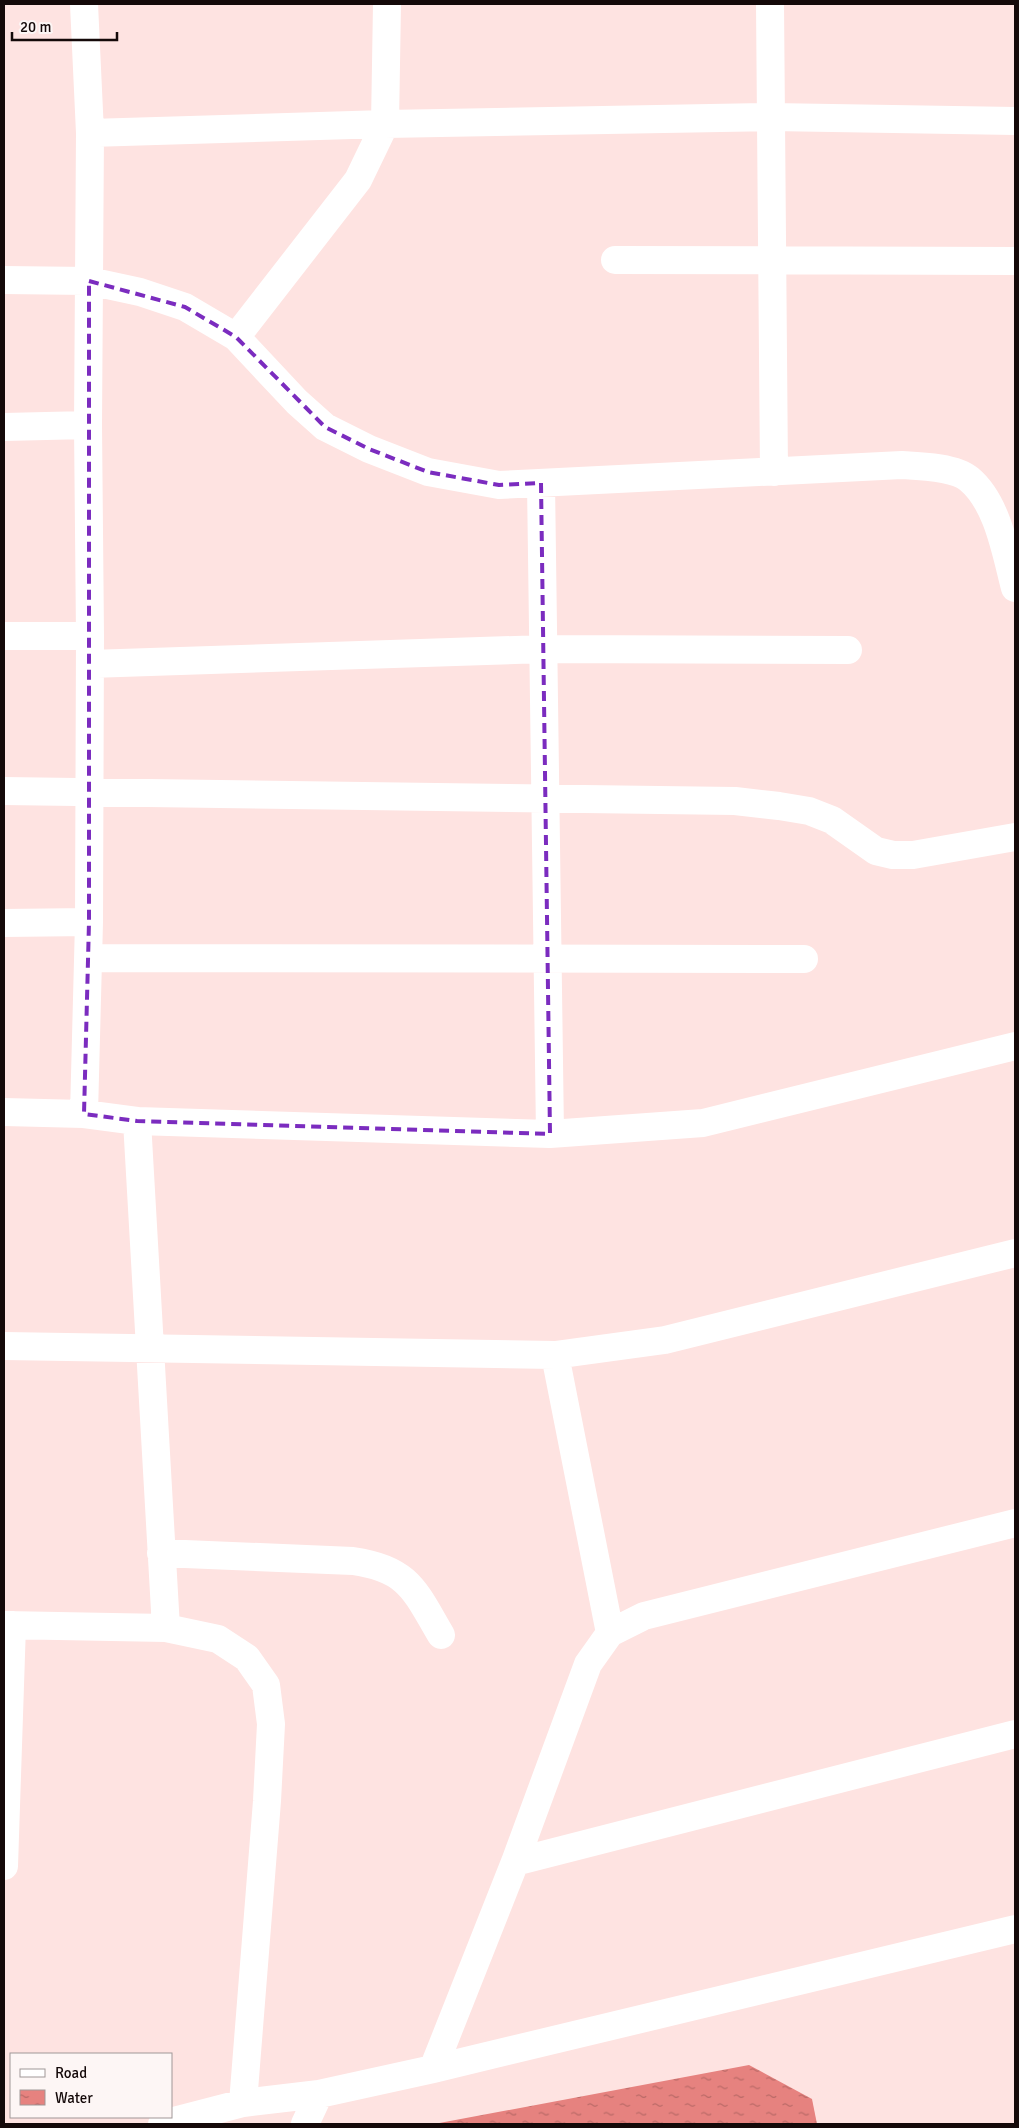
<svg xmlns="http://www.w3.org/2000/svg" width="1019" height="2128" font-family="Signika,sans-serif">
	<style>
		.water { fill: url(#water-ripples) }
		.lines { fill: none; stroke-linecap: round; stroke-linejoin: round }
		.minor { stroke: #fff; stroke-width: 28 }
		.marked { fill: none; stroke: #7b2cbf; stroke-width: 4; stroke-dasharray: 10 6; stroke-linejoin: round }
	</style>
	<defs>
		<pattern id="water-ripples" width="26" height="14" patternUnits="userSpaceOnUse" patternTransform="scale(1.25)"><rect width="26" height="14" fill="#e6827f"/><path d="M2 4q2-2 4 0t4 0M15 11q2-2 4 0t4 0" fill="none" stroke="#b96966"/></pattern>
	</defs>
	<rect width="100%" height="100%" fill="#fee3e1"/>
	<path class="water" d="M 749,2065 L 812,2099 L 817,2124 L 434,2124 Z"/>
	<g class="lines">
		<path class="minor" d="M 770,4 L 774,472
			M 90,133 L 385,124 L 771,117 L 1015,121
			M 615,260 L 1015,261
			M 4,280 L 89,281 L 140,292 L 185,307 L 236,337 L 297,402 L 325,427 L 369,449 L 428,472 L 499,485 L 902,465 C 920,466 955,467 969,479 C 998,503 1006,554 1015,588
			M 236,337 L 358,180 L 385,124 L 387,4
			M 4,427 L 88,425
			M 541,483 L 550,1134
			M 4,636 L 90,636
			M 90,664 L 544,649 L 848,650
			M 4,791 L 735,801 L 779,806 L 809,811 L 832,820 L 876,851 L 893,855 L 913,855 L 1015,837
			M 4,923 L 89,922
			M 88,958 L 804,959
			M 4,1112 L 84,1114
			M 137,1121 L 550,1134 L 703,1123 L 1015,1046
			M 4,1346 L 555,1355 L 665,1340 L 1015,1253
			M 555,1355 L 610,1633
			M 161,1553 L 353,1561 C 409,1569 415,1591 441,1635
			M 4,1625 L 166,1628 L 137,1121 L 84,1114 L 89,922 L 90,636 L 88,425 L 90,133 L 84,4
			M 166,1628 L 218,1639 L 247,1658 L 266,1685 L 271,1724 L 267,1801 L 243,2103
			M 515,1862 L 1015,1734
			M 4,1866 L 12,1625
			M 433,2069 L 515,1862 L 588,1664 L 610,1633 L 644,1616 L 1015,1523
			M 162,2124 L 243,2103 L 319,2094 L 433,2069 L 1015,1929
			M 305,2124 L 319,2094"/>
	</g>
	<path class="marked" d="M 89,281 L 185,307 L 236,337 L 325,427 L 369,449 L 428,472 L 499,485 L 541,483 L 550,1134 L 137,1121 L 84,1114 L 89,922 Z"/>
	<rect width="1019" height="2128" fill="none" stroke="#140909" stroke-width="10"/>
	<rect x="10" y="2053" width="162" height="65" fill="#fdf6f5" stroke="#a09797"/>
	<rect x="20" y="2069" width="25" height="8" fill="#ffffff" stroke="#a09797"/>
	<text x="55" y="2078" font-size="15" fill="#140909">Road</text>
	<rect x="20" y="2090" width="25" height="15" fill="url(#water-ripples)" stroke="#a09797"/>
	<text x="55" y="2103" font-size="15" fill="#140909">Water</text>
	<path d="M12 32v8h105v-8" fill="none" stroke="#140909" stroke-width="2.5"/>
	<text x="20" y="32" font-size="15" fill="#140909" stroke="#fdf6f5" stroke-width="4" paint-order="stroke">20 m</text>
</svg>
